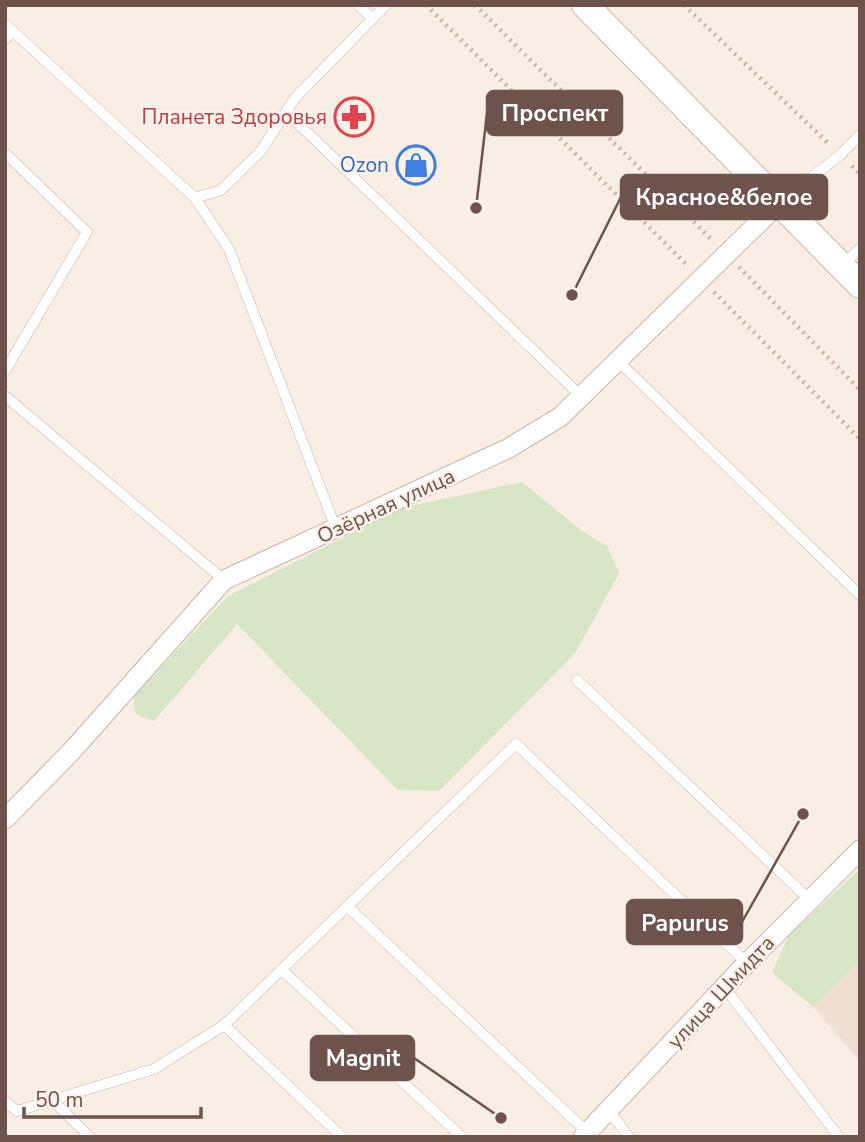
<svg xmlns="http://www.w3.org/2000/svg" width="865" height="1142" font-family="'Nunito Sans',sans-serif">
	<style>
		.residential { fill: #f0ded2 }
		.green { fill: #d6e5c4 }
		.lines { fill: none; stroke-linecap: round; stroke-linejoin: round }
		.lane-casing { stroke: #c9b4ab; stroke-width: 11 }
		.street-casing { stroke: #c9b4ab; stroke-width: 21 }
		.secondary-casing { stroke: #ceb6ac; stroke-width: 28 }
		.path { stroke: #d0ada1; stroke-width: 4.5; stroke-dasharray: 2 5; stroke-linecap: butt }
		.lane { stroke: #fff; stroke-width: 10 }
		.street { stroke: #fff; stroke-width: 19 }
		.secondary { stroke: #fff; stroke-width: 26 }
		.labels { text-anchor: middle; stroke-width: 5; stroke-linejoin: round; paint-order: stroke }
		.health-label { font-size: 21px; fill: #be3a42; stroke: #fdf2e9; text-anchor: end }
		.shop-label { font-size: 21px; fill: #366cbe; stroke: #fdf2e9; text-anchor: end }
		.street-label { font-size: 21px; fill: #6e534c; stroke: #fdf2e9 }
		.leader { fill: none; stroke: #6e534c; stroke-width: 2.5 }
		.callout-dot { fill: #6e534c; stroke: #fdf2e9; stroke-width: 2.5 }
		.callout { fill: #6e534c; stroke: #6e534c; stroke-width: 2.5 }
		.callout-label { font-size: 23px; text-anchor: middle; font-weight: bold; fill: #fff }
	</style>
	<rect width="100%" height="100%" fill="#f9eee3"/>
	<path class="residential" d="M 860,960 L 860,1061 L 813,1007 Z"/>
	<path class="green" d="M 522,482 L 582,531 L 607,546 L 619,573 L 576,652 L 439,791 L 398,790 L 237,624 L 154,721 L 136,714 L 133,697 L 228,596 L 402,508 Z
		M 860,869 L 860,960 L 813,1007 L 772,972 L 789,935 Z"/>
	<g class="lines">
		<g class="lane-casing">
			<path id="lane" d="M 358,5 L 372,18
				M 5,24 L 195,198 L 221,190 L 260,152 L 295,98 L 386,5
				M 5,39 L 13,31
				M 286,112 L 581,396
				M 5,153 L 87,232 L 5,371
				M 195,198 L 229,249 L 336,529
				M 780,202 L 840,155 L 860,135
				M 842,266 L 860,248
				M 619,362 L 860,595
				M 5,396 L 224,580
				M 577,680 L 810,900
				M 349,908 L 587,1132
				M 281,969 L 462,1137
				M 725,988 L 839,1137
				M 224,1025 L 342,1137
				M 5,1101 L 17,1111 L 154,1069 L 224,1025 L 516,744 L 747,963
				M 54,1102 L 90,1137
				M 609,1111 L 629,1137"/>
		</g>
		<g class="street-casing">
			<path id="street" d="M 5,819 L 70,753 L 224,580 L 509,448 L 560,417 L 779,203
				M 583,1137 L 747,963 L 860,850"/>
		</g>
		<g class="secondary-casing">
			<path id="secondary" d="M 585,5 L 860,285"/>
		</g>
		<path class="path" d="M 426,5 L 688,266
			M 475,5 L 713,241
			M 684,5 L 830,145
			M 852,166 L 860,174
			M 739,267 L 860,390
			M 714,292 L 860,439"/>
		<use href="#lane" class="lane"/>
		<use href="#street" class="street"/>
		<use href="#secondary" class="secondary"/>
	</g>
	<defs>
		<g id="pharmacy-ring" transform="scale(2.0125)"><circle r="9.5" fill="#fdf2e9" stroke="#e0444e" stroke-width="1.5"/><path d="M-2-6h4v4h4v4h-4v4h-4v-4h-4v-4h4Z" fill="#e0444e"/></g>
		<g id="shop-ring" transform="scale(2.0125)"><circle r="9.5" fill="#fdf2e9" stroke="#3f7fe0" stroke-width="1.5"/><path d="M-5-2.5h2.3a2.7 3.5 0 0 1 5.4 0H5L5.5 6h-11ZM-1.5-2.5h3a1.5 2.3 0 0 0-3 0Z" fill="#3f7fe0"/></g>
	</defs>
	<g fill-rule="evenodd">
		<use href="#pharmacy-ring" x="354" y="117"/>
		<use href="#shop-ring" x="416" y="165"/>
	</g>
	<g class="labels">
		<g class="health-label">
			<text x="327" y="124">Планета Здоровья</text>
		</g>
		<g class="shop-label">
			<text x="389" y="172">Ozon</text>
		</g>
		<g class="street-label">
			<text transform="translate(386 506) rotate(-25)" y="7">Озёрная улица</text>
			<text transform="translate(721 992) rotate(-47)" y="7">улица Шмидта</text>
		</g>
	</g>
	<path class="leader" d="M476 208L487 113M572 295L621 197M803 814L742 922M501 1118L414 1058"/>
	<g class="callout-dot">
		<circle cx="476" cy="208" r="7"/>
		<circle cx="572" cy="295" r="7"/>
		<circle cx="803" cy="814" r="7"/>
		<circle cx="501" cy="1118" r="7"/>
	</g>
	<g class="callout">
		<rect x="487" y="91" width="135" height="44" rx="7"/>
		<rect x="621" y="175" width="206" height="44" rx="7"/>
		<rect x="627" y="900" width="115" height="44" rx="7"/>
		<rect x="311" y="1036" width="103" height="44" rx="7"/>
	</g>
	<g class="callout-label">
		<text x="555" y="121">Проспект</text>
		<text x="724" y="205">Красное&amp;белое</text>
		<text x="685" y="931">Papurus</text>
		<text x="363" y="1066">Magnit</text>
	</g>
	<rect width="865" height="1142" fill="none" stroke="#6e534c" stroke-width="14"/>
	<path d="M24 1107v10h177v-10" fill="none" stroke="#6e534c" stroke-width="3.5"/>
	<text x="35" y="1107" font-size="21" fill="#6e534c" stroke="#fdf2e9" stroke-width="5" paint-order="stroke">50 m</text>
</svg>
